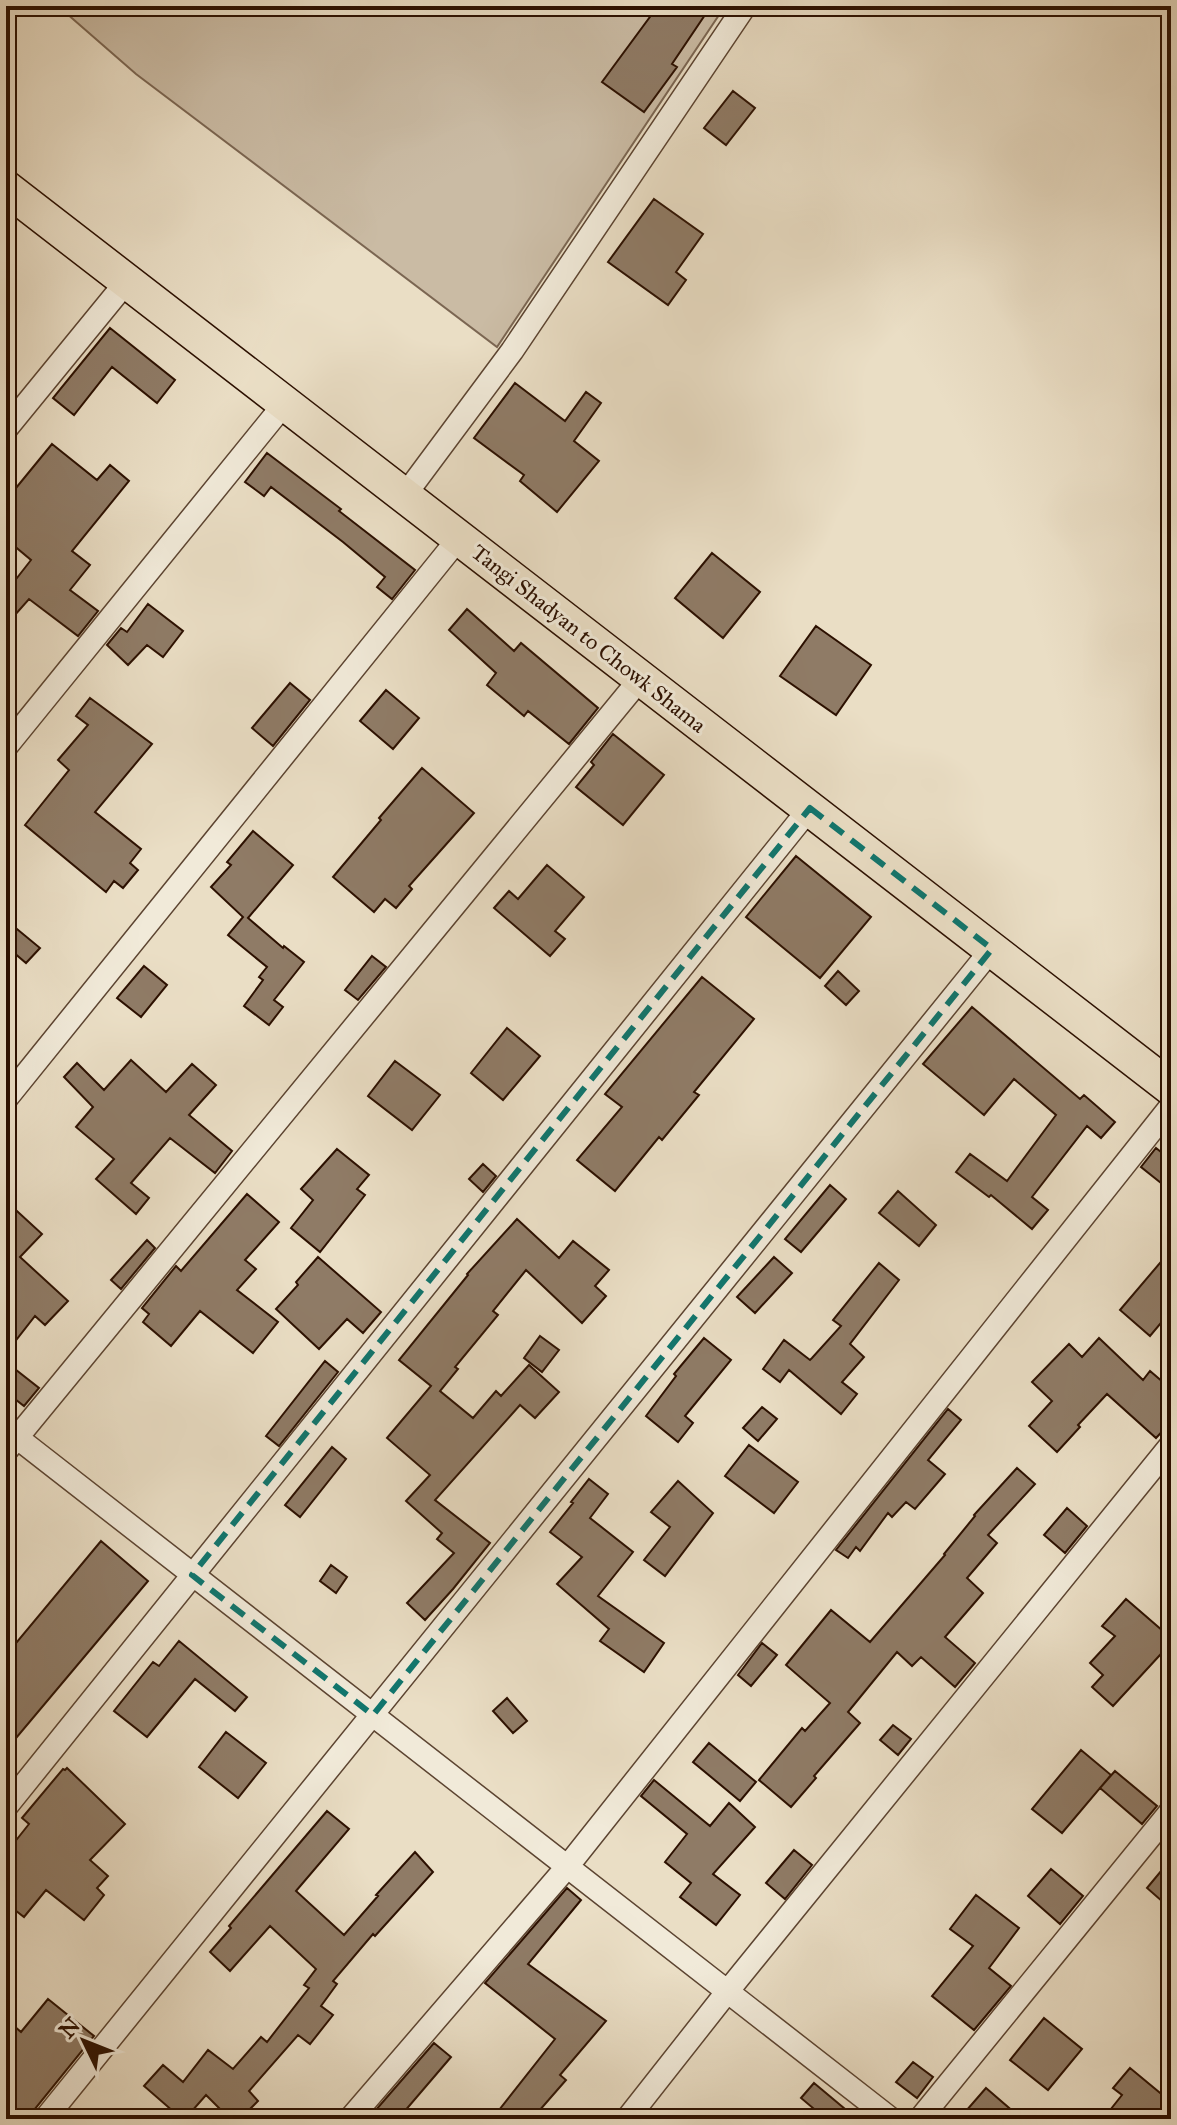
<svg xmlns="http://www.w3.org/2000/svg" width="1177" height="2125" font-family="'IM FELL Great Primer',serif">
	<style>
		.green { fill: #cabba4; stroke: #7b6652; stroke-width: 2 }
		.building { fill: #8f7b66; stroke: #2c1000; stroke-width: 2 }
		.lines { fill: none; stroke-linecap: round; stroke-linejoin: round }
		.street-casing { stroke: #5c4431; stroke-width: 25 }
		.primary-casing { stroke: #2c1000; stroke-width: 37 }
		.street { stroke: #f1ead9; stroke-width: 22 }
		.primary { stroke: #eadec5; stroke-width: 34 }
		.marked { fill: none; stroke: #0f766e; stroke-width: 6; stroke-dasharray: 16 10; stroke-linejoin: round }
		.labels { text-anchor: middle; stroke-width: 6; stroke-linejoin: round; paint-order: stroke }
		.street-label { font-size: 22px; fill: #2c1000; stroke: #f1ead9 }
	</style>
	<rect width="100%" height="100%" fill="#eadec5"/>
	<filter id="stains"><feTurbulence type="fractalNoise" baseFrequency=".0025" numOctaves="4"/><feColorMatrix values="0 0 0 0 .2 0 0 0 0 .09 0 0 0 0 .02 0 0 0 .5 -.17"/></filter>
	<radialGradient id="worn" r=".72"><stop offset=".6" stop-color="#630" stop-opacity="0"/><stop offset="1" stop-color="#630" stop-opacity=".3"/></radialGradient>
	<path class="green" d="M 58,6 L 725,6 L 497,347 L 136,74 Z"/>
	<path class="building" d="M 658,6 L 711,6 L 672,64 L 677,67 L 644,112 L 602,82 Z
		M 733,91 L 755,108 L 726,145 L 704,128 Z
		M 654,199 L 703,234 L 676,272 L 686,280 L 668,305 L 608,262 Z
		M 110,328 L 175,380 L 157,403 L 112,367 L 74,415 L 53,398 Z
		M 515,383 L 565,421 L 586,392 L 601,403 L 574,441 L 599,461 L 557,512 L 520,481 L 524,475 L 474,438 Z
		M 52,444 L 97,480 L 110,465 L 129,481 L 72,551 L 90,565 L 70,590 L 98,611 L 78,636 L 29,599 L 6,625 L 6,592 L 31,560 L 6,539 L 6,479 L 16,488 Z
		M 267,453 L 341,509 L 339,511 L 415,570 L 392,599 L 377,587 L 385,577 L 343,542 L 271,487 L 264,496 L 245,482 Z
		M 712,553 L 760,592 L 723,638 L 675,598 Z
		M 148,604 L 183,631 L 163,657 L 147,645 L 128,665 L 107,645 L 121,628 L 127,632 Z
		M 467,609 L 514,651 L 521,643 L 598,708 L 569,744 L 528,711 L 524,716 L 487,685 L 496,673 L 449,630 Z
		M 816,626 L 871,665 L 836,715 L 780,676 Z
		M 290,683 L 310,700 L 273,746 L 252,728 Z
		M 386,690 L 419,718 L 393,749 L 360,721 Z
		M 90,698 L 152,744 L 95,812 L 141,849 L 130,863 L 138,870 L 123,888 L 114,881 L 106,892 L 25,825 L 69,770 L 58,760 L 88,725 L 76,716 Z
		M 613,734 L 664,775 L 623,825 L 576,787 L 594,765 L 591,762 Z
		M 422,768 L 474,813 L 409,886 L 412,889 L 396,908 L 385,899 L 374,912 L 333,877 L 381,820 L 379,818 Z
		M 253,831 L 293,865 L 248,918 L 283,948 L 284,946 L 304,962 L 274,1000 L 283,1007 L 269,1025 L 244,1006 L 263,980 L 259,977 L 267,967 L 228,935 L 243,917 L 211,887 L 231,865 L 227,862 Z
		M 796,856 L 871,917 L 820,978 L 746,917 Z
		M 547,865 L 584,897 L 555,931 L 565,939 L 550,956 L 494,908 L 509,891 L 518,899 Z
		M 6,920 L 40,948 L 26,963 L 6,946 Z
		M 372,956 L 386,967 L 358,1000 L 345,990 Z
		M 144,966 L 167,985 L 141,1017 L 117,998 Z
		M 838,971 L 859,991 L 846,1005 L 825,986 Z
		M 702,977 L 754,1019 L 694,1092 L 699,1095 L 662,1140 L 659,1137 L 615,1191 L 577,1160 L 622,1107 L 605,1094 Z
		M 972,1007 L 1080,1099 L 1084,1095 L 1115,1122 L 1101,1138 L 1087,1126 L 1032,1197 L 1048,1210 L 1032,1229 L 991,1195 L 989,1197 L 956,1172 L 970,1154 L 1007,1181 L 1056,1115 L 1014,1079 L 984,1115 L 923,1064 Z
		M 507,1028 L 540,1056 L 503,1100 L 471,1073 Z
		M 131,1060 L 166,1092 L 192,1064 L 216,1085 L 189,1115 L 232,1151 L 215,1173 L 170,1138 L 131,1183 L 149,1198 L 136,1214 L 96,1179 L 114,1159 L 76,1127 L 93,1107 L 64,1077 L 77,1063 L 104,1090 Z
		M 395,1061 L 440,1095 L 412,1130 L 368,1096 Z
		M 1156,1148 L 1171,1160 L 1171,1191 L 1141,1167 Z
		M 337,1149 L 369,1175 L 357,1189 L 365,1195 L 320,1252 L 291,1228 L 313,1200 L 301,1189 Z
		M 483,1164 L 496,1176 L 483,1192 L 469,1179 Z
		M 830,1185 L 846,1199 L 801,1252 L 785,1239 Z
		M 898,1191 L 936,1225 L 919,1246 L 879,1213 Z
		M 247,1194 L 279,1222 L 245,1260 L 256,1269 L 237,1290 L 278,1322 L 253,1353 L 200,1311 L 171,1346 L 143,1322 L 149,1314 L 142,1308 L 176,1266 L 181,1271 Z
		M 6,1201 L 42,1234 L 20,1257 L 68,1301 L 45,1325 L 35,1316 L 6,1353 Z
		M 517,1219 L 559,1258 L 573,1241 L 609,1270 L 595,1286 L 606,1296 L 582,1323 L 526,1270 L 493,1311 L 498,1315 L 455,1367 L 458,1369 L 440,1391 L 473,1418 L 496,1391 L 501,1396 L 529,1365 L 559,1392 L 535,1418 L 520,1405 L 435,1500 L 490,1543 L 453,1589 L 425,1620 L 407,1603 L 454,1553 L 437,1539 L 442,1533 L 406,1501 L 430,1475 L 387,1438 L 431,1386 L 399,1360 L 468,1275 L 467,1274 Z
		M 147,1240 L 155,1248 L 121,1289 L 111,1280 Z
		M 1171,1250 L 1171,1311 L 1150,1336 L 1120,1310 Z
		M 318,1257 L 381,1312 L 363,1333 L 347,1319 L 319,1349 L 276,1309 L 298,1285 L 296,1282 Z
		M 774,1257 L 792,1273 L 755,1313 L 737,1297 Z
		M 879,1263 L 899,1280 L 850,1344 L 864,1357 L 842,1382 L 857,1394 L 841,1414 L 789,1370 L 780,1382 L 763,1369 L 784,1340 L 810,1360 L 812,1358 L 841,1326 L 833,1320 Z
		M 540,1336 L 559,1350 L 542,1372 L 524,1358 Z
		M 704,1338 L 731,1360 L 685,1416 L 693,1423 L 678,1442 L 646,1416 L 676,1376 L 674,1374 Z
		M 1099,1338 L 1143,1380 L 1150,1371 L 1171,1389 L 1171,1422 L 1156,1438 L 1107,1394 L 1078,1425 L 1080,1427 L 1057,1452 L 1029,1426 L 1052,1401 L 1032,1382 L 1069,1344 L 1082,1357 Z
		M 325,1361 L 338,1372 L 279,1446 L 266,1436 Z
		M 6,1362 L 39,1388 L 24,1406 L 6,1392 Z
		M 762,1407 L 777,1419 L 758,1441 L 743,1428 Z
		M 948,1409 L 961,1420 L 928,1460 L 945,1474 L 915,1509 L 906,1502 L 892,1517 L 888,1513 L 860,1551 L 856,1547 L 848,1558 L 836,1550 Z
		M 749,1445 L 798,1482 L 774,1513 L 725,1476 Z
		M 332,1447 L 346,1459 L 300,1517 L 285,1505 Z
		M 1017,1468 L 1035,1484 L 988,1535 L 997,1543 L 967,1578 L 983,1593 L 945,1637 L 975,1663 L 955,1687 L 921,1657 L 912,1666 L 897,1652 L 848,1712 L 860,1723 L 814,1776 L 816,1778 L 791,1807 L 759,1780 L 802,1728 L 805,1731 L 830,1703 L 786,1665 L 831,1610 L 870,1642 L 945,1555 L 944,1554 L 975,1516 L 974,1515 Z
		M 589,1479 L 608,1494 L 590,1518 L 633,1552 L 598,1596 L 664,1643 L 644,1672 L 600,1641 L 609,1629 L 557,1584 L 582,1557 L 550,1532 L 573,1503 L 571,1502 Z
		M 678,1481 L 713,1513 L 665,1576 L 644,1560 L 670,1527 L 651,1512 Z
		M 1067,1508 L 1087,1526 L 1065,1553 L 1044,1535 Z
		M 101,1541 L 148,1581 L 6,1750 L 6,1655 Z
		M 331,1565 L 347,1577 L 336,1593 L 320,1581 Z
		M 1126,1599 L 1171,1638 L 1171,1643 L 1113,1706 L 1092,1687 L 1103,1675 L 1090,1663 L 1115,1636 L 1102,1626 Z
		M 179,1641 L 247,1697 L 235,1711 L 195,1679 L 147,1737 L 114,1711 L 153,1662 L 159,1666 Z
		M 762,1643 L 777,1655 L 751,1686 L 738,1675 Z
		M 507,1698 L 527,1721 L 513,1733 L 493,1711 Z
		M 893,1725 L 911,1739 L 898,1755 L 880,1740 Z
		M 226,1732 L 266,1763 L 238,1798 L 199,1767 Z
		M 709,1743 L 756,1782 L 740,1801 L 693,1762 Z
		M 1081,1750 L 1111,1775 L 1062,1833 L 1032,1809 Z
		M 67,1768 L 125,1824 L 90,1860 L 108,1876 L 97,1888 L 104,1895 L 84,1920 L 46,1890 L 24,1917 L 6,1903 L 6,1853 L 29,1824 L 22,1818 L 63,1769 L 65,1770 Z
		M 1115,1771 L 1157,1806 L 1142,1824 L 1100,1788 Z
		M 654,1780 L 710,1826 L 729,1803 L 755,1827 L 713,1874 L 740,1895 L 716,1925 L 680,1897 L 691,1883 L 665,1862 L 687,1834 L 641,1796 Z
		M 327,1811 L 349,1829 L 296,1891 L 344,1935 L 378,1896 L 376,1895 L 415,1852 L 433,1872 L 375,1936 L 373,1934 L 333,1981 L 337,1984 L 321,2006 L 333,2015 L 310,2044 L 298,2035 L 249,2091 L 258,2101 L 240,2119 L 230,2119 L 206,2095 L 185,2119 L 182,2119 L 144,2086 L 163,2065 L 183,2082 L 208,2050 L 233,2069 L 261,2037 L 267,2042 L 309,1988 L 304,1985 L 316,1969 L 270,1926 L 230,1971 L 210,1952 L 231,1928 L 229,1926 Z
		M 794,1850 L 812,1865 L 785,1899 L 766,1883 Z
		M 1171,1859 L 1171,1909 L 1147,1888 Z
		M 1051,1869 L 1083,1896 L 1060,1924 L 1028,1896 Z
		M 567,1888 L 581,1900 L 528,1964 L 606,2021 L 560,2075 L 566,2080 L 532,2119 L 492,2119 L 555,2039 L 485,1983 Z
		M 976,1895 L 1019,1928 L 989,1968 L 1011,1986 L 974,2030 L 932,1996 L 973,1946 L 950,1929 Z
		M 48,1999 L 94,2036 L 34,2110 L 29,2119 L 6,2119 L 6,2019 L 21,2032 Z
		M 1044,2018 L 1082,2049 L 1048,2090 L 1010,2060 Z
		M 434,2043 L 451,2057 L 398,2119 L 368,2119 Z
		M 913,2062 L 933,2077 L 917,2098 L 896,2082 Z
		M 1130,2068 L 1171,2102 L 1171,2119 L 1103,2119 L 1122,2095 L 1113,2088 Z
		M 814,2083 L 857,2119 L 826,2119 L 801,2098 Z
		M 986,2088 L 1022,2119 L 959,2119 Z"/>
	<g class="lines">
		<g class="street-casing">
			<path id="street" d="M 6,429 L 127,281
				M 405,495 L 512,351 L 745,6
				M 6,747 L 285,403
				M 6,1099 L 459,538
				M 6,1429 L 891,2119
				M 6,1451 L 641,678
				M 6,1807 L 810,808
				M 45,2119 L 992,949
				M 350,2119 L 567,1867 L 1171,1106
				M 627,2119 L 727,1992 L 1171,1445
				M 920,2119 L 1171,1811"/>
		</g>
		<g class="primary-casing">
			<path id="primary" d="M 6,188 L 1171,1088"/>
		</g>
		<use href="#street" class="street"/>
		<use href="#primary" class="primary"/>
	</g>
	<path class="marked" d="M 810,808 L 992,949 L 373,1715 L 192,1575 Z"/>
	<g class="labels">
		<g class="street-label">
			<text transform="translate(589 638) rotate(38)" y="8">Tangi Shadyan to Chowk Shama</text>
		</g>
	</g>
	<rect width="1177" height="2125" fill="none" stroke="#eadec5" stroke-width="32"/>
	<rect x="8" y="8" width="1161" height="2109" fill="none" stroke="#2c1000" stroke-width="4"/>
	<rect x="16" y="16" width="1145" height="2093" fill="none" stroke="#2c1000" stroke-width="2"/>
	<g transform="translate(84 2041) rotate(313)" stroke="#f1ead9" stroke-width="6" paint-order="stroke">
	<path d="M0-6L14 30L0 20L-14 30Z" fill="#2c1000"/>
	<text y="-12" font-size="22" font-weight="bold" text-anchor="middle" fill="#2c1000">N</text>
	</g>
	<rect width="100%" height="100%" filter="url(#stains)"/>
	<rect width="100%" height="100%" fill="url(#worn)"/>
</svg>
